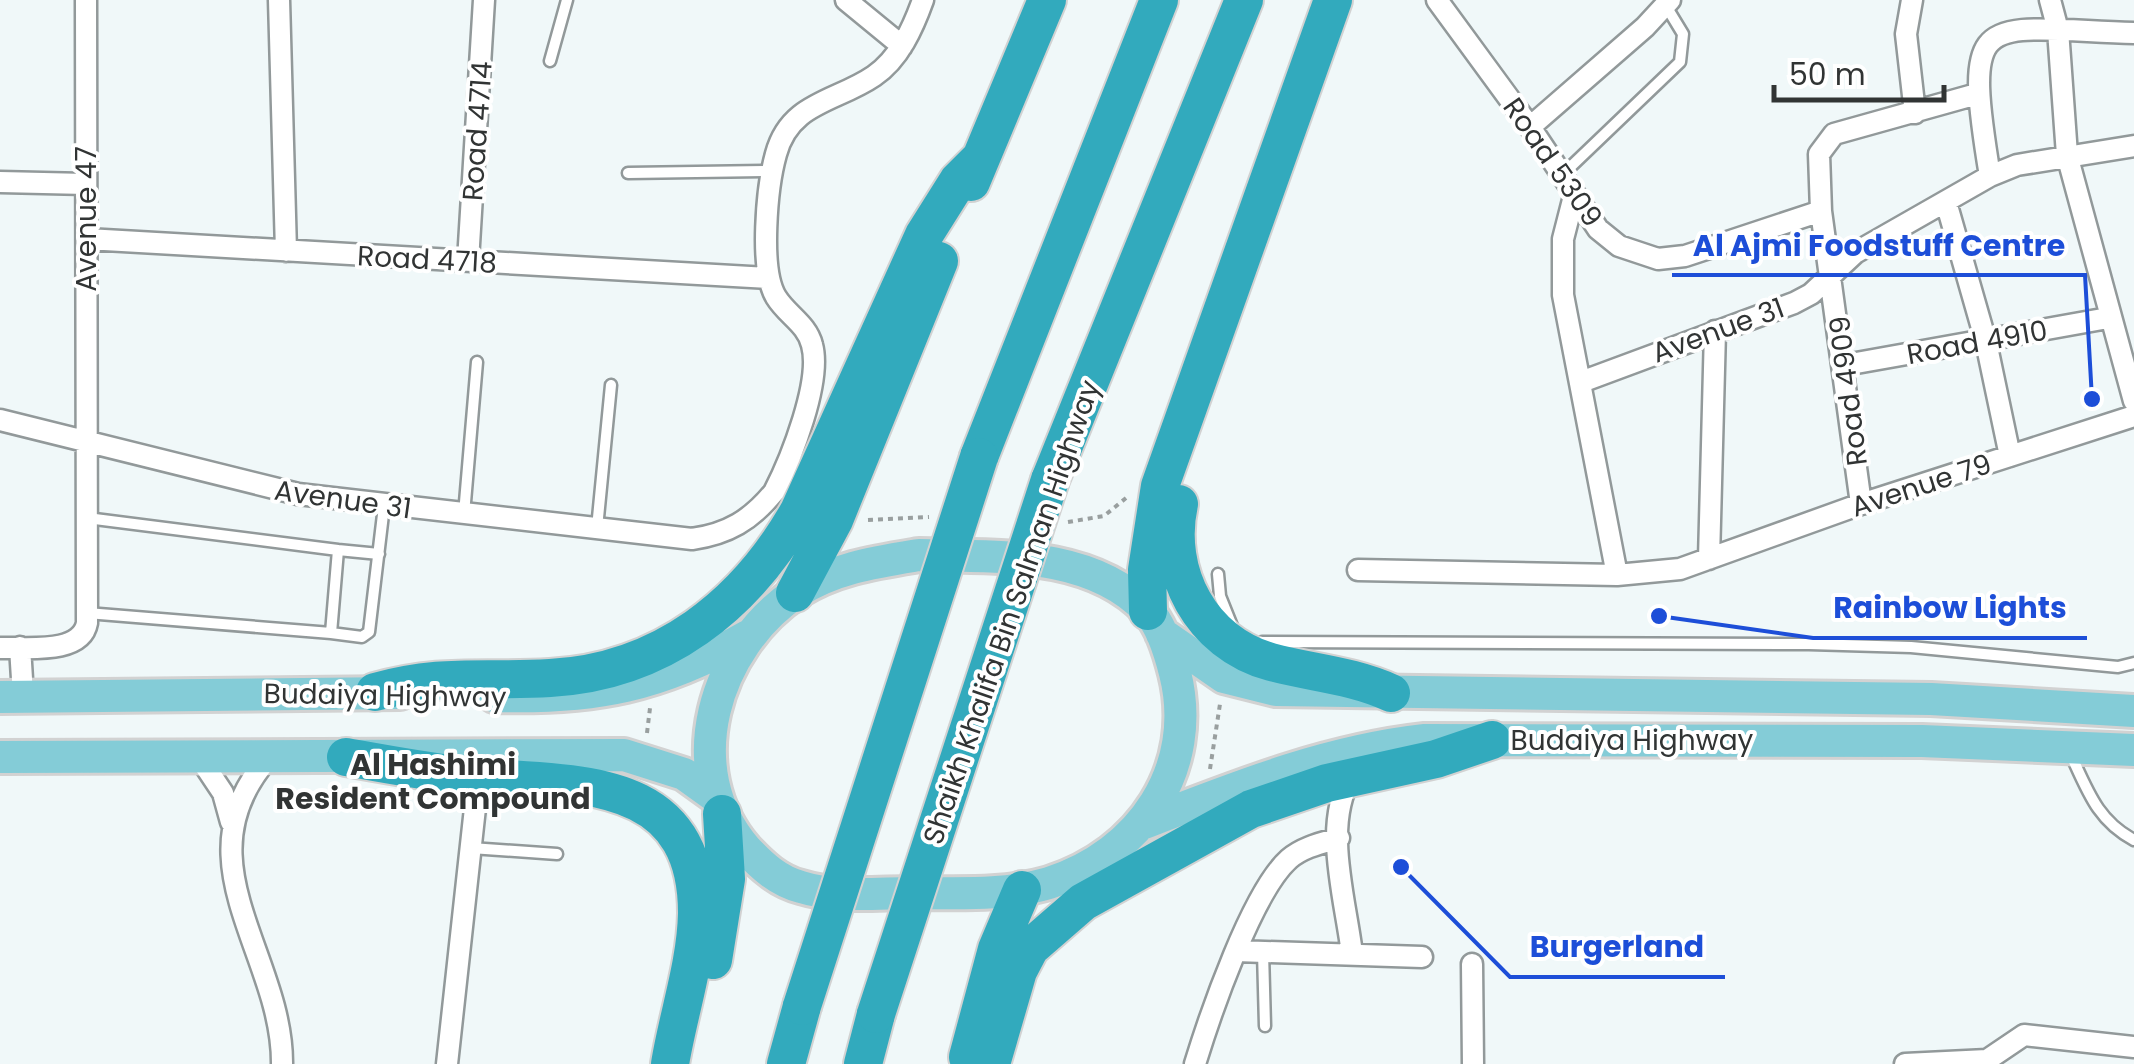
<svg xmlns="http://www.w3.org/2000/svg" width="2134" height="1064" font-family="Poppins,sans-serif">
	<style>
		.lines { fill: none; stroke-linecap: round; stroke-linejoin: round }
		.lane-casing { stroke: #92999a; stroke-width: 15 }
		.street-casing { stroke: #92999a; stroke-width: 25 }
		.primary-casing { stroke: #d2d2d2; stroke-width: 38 }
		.highway-casing { stroke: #d2d2d2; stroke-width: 42 }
		.path { stroke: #999f9f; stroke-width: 4; stroke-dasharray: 5 5; stroke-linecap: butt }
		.lane { stroke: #fff; stroke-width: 10 }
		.street { stroke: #fff; stroke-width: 20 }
		.primary { stroke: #84ccd7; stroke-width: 32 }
		.highway { stroke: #32aabd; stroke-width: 38 }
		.highway-bridge-casing { stroke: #d2d2d2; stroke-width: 42; stroke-linecap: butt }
		.highway-bridge { stroke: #32aabd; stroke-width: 38 }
		.labels { text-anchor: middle; stroke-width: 8; stroke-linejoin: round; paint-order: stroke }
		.street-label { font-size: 28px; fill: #313434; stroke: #fff }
		.neighbourhood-label { font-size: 30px; font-weight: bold; fill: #313434; stroke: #fff }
		.leader { fill: none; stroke: #1d4ed8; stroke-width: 4 }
		.callout-dot { fill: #1d4ed8; stroke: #fff; stroke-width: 4 }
		.callout-label { font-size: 30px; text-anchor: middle; font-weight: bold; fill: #1d4ed8; stroke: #fff; stroke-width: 8; stroke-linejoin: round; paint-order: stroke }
	</style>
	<rect width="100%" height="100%" fill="#f0f8f9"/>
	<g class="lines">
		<g class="lane-casing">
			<path id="lane" d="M 550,61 L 567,0
				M 628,173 L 772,171
				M 1562,175 L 1680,62 L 1683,34 L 1666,6
				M 464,514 L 477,362
				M 87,518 L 338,550 L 331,633 L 87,613
				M 597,528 L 611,385
				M 338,550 L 379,554
				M 1218,574 L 1220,596 L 1232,626
				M 331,633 L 362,637 L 369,632 L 384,506
				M 1262,642 L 1809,644 L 1911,647 L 2118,667 L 2134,663
				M 2071,755 C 2088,792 2098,821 2134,840
				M 471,848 L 557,854
				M 1263,952 L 1265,1026"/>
		</g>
		<g class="street-casing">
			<path id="street" d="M 279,0 L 286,251
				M 846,0 L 902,46
				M 1437,0 L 1530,127 L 1598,229 L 1619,246 L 1658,259 L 1685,256 L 1821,211
				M 1912,0 L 1906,34 L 1915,113
				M 2050,0 L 2058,30 L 2067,155 L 2134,401
				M 1530,127 L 1645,27 L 1670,0
				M 1990,176 C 1962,6 1980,28 2134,33
				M 0,182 L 86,184
				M 1574,196 L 1563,239 L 1563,295 L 1617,575
				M 1946,202 L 1986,342 L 2010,456
				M 87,239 L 768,278
				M 468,261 L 484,0
				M 1845,365 L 2108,318
				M 1581,382 L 1794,303 L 1811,294 L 1855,253 L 1990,176 L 2017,165 L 2134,146
				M 0,420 L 298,494 L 692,539 C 728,534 751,520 774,492 C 791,459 822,381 812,345 C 807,324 787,315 776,297 C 759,269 767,186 776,154 C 790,102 836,102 874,76 C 899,59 913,28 923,0
				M 1861,504 L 1821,211 L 1819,154 L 1834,134 L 1977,94
				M 1709,559 L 1715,331
				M 1358,570 L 1617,575 L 1680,569 L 1861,504 L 2134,416
				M 20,647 L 23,695
				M 0,648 C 27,647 81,655 87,623 L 86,0
				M 197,754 L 223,793 L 231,822
				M 269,757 C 177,861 283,954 282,1064
				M 1351,777 C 1322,826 1346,901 1352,954
				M 1236,951 L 1422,957
				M 1472,964 L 1473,1064
				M 447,1064 L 475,808 L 491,778
				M 1195,1064 C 1210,1015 1252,892 1289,859 C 1303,847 1322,843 1339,838
				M 1905,1064 L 1987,1060 L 2024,1035 L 2134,1047"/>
		</g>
		<g class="primary-casing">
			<path id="primary" d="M 919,555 C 994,557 1091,550 1148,611 C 1162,626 1170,653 1175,673 C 1199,768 1141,854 1049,883 C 1005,896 959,893 914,893 C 877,893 836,898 801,887 C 778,881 762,866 746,849 C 677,769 714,647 797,592 C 834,568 876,562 919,555 Z
				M 1162,634 L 1224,677 L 1276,690 L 1931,699 L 2134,711
				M 494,696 C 595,699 660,686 748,636
				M 0,697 L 400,693
				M 0,757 L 624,755 L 684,774 L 716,797
				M 1144,823 C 1237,787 1326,751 1425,740 L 1922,741 L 2134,750"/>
		</g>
		<g class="highway-casing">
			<path id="highway" d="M 971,182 L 1047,0
				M 979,457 L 1159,0
				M 1050,480 L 1244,0
				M 1179,504 C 1164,572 1201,643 1271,662 C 1312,673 1351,675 1391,693
				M 795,593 L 834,520 L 939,261
				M 1148,611 L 1147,570 L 1160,486 L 1333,0
				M 375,692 C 443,673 482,682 550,678 C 662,672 746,605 799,511 L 924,235 L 958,181 L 981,158
				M 346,757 C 387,764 427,772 468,776 C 567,786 697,770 697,913 C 696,964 678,1015 670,1064
				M 713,960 L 726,879 L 722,814
				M 968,1057 L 997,949 L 1022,890
				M 786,1064 L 802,1006
				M 863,1064 L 876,1014
				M 991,1064 L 1018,971 L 1030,948 L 1083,902 L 1251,809 L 1327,783 L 1436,759 L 1492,740"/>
		</g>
		<path class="path" d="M 868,520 L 929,517
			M 1068,522 L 1104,516 L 1126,498
			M 647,733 L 650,708
			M 1210,769 L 1220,704"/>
		<use href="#lane" class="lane"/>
		<use href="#street" class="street"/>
		<use href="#primary" class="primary"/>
		<use href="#highway" class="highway"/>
		<g class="highway-bridge-casing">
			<path id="highway-bridge" d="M 802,1006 L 979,457
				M 876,1014 L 1050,480"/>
		</g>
		<use href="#highway-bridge" class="highway-bridge"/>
	</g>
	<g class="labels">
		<g class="street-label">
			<text transform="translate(477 131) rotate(-86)" y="10">Road 4714</text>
			<text transform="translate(1553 162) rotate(55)" y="10">Road 5309</text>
			<text transform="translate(86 219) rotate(-90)" y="10">Avenue 47</text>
			<text transform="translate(427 259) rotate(3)" y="10">Road 4718</text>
			<text transform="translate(1718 330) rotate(-20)" y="10">Avenue 31</text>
			<text transform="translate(1977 342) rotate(-10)" y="10">Road 4910</text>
			<text transform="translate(1848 391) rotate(-97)" y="10">Road 4909</text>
			<text transform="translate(1921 485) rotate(-18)" y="10">Avenue 79</text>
			<text transform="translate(343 499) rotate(8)" y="10">Avenue 31</text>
			<text transform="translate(1011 612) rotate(-71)" y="10">Shaikh Khalifa Bin Salman Highway</text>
			<text transform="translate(385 695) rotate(1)" y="10">Budaiya Highway</text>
			<text x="1632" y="750">Budaiya Highway</text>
		</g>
		<g class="neighbourhood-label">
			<text x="433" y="775">Al Hashimi<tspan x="433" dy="34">Resident Compound</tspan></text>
		</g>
	</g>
	<path class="leader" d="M2092 399L2085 275H1672M1659 616L1813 638H2087M1401 867L1510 977H1725"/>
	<g class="callout-dot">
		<circle cx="2092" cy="399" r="10"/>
		<circle cx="1659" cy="616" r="10"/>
		<circle cx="1401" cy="867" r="10"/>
	</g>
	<g class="callout-label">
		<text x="1879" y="256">Al Ajmi Foodstuff Centre</text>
		<text x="1950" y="618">Rainbow Lights</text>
		<text x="1617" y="957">Burgerland</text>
	</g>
	<path d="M1774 85v15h170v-15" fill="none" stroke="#313434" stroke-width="5"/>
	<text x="1789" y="85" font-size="30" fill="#313434" stroke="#ffffff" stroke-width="8" paint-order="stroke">50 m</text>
</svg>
